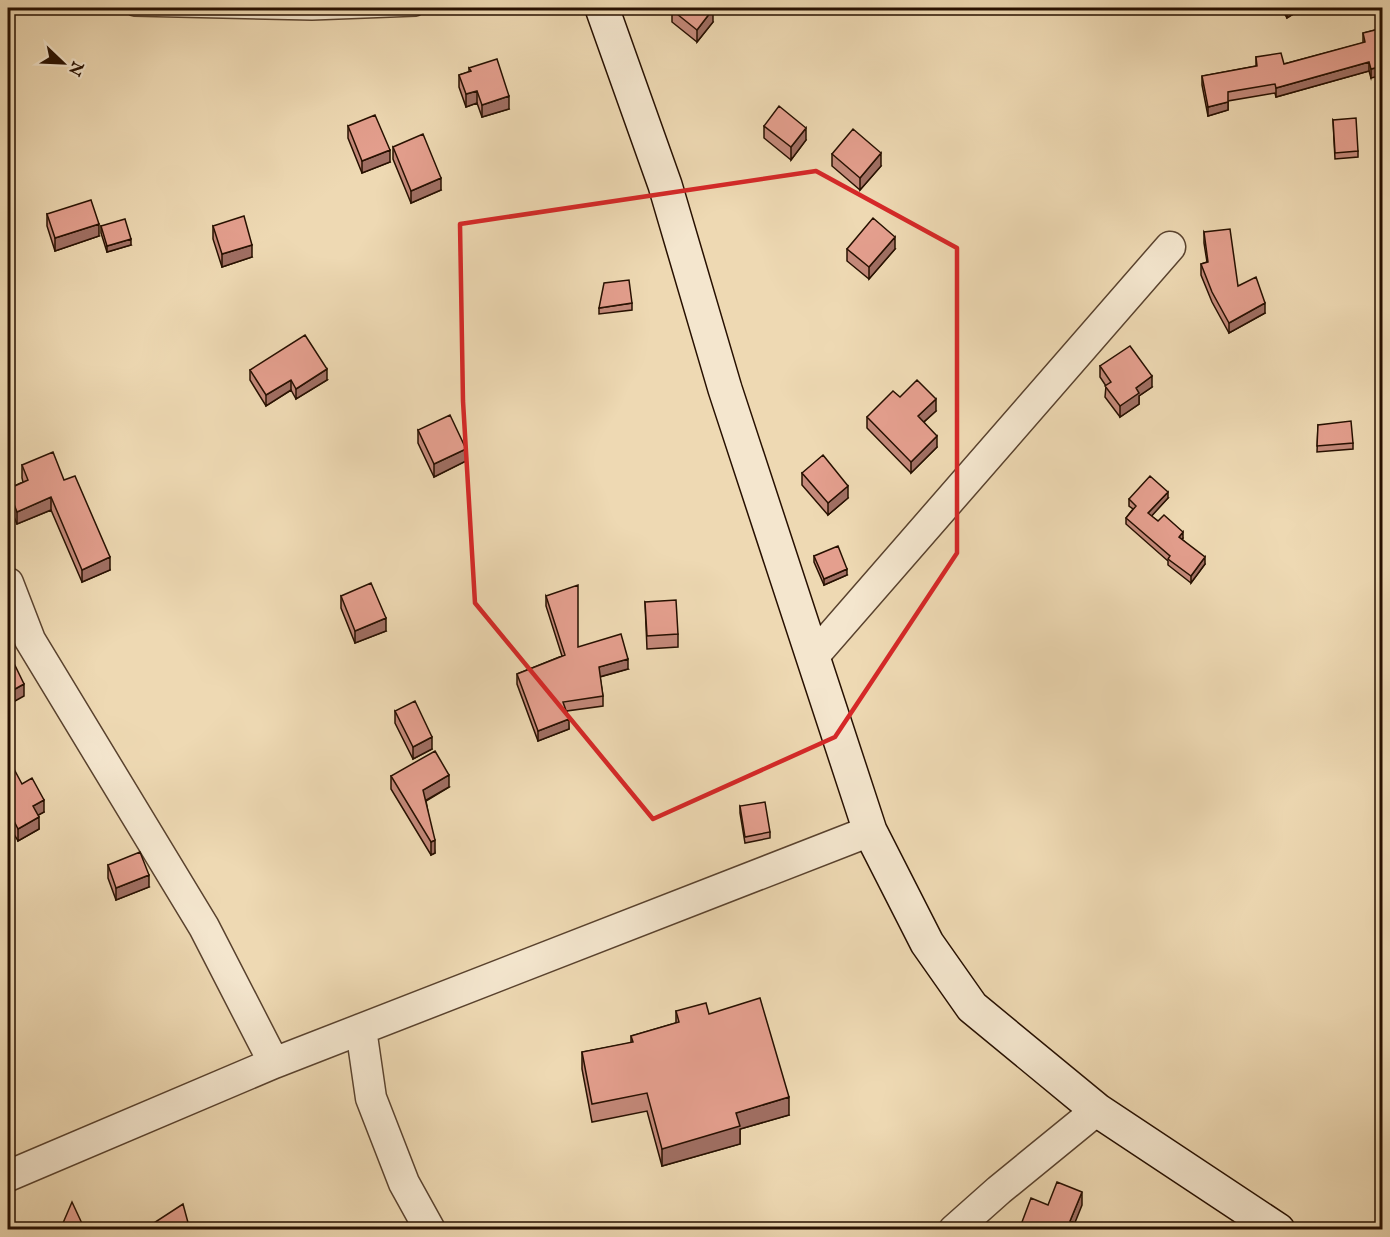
<svg xmlns="http://www.w3.org/2000/svg" width="1390" height="1237" font-family="'IM FELL English',serif">
	<style>
		.lines { fill: none; stroke-linecap: round; stroke-linejoin: round }
		.lane-casing { stroke: #59422e; stroke-width: 18 }
		.street-casing { stroke: #59422e; stroke-width: 33 }
		.secondary-casing { stroke: #271001; stroke-width: 36 }
		.lane { stroke: #f4e6ce; stroke-width: 15 }
		.street { stroke: #f4e6ce; stroke-width: 30 }
		.secondary { stroke: #f4e6ce; stroke-width: 33 }
		.wall { fill: #c4897a; stroke: #271001; stroke-width: 1.5 }
		.shaded-wall { fill: #a06f63; stroke: #271001; stroke-width: 1.5 }
		.building { fill: #e49f8e; stroke: #271001; stroke-width: 1.5 }
		.marked { fill: none; stroke: #d62828; stroke-width: 4.5; stroke-linejoin: round }
	</style>
	<rect width="100%" height="100%" fill="#eed9b3"/>
	<filter id="stains"><feTurbulence type="fractalNoise" baseFrequency=".00333" numOctaves="4"/><feColorMatrix values="0 0 0 0 .2 0 0 0 0 .09 0 0 0 0 .02 0 0 0 .5 -.17"/></filter>
	<radialGradient id="worn" r=".72"><stop offset=".6" stop-color="#630" stop-opacity="0"/><stop offset="1" stop-color="#630" stop-opacity=".3"/></radialGradient>
	<g class="lines">
		<g class="lane-casing">
			<path id="lane" d="M 134,8 L 312,12 L 416,8"/>
		</g>
		<g class="street-casing">
			<path id="street" d="M 8,583 L 30,640 L 204,927 L 274,1063
				M 813,657 L 1170,247
				M 361,1029 L 371,1098 L 404,1183 L 430,1230
				M 8,1176 L 274,1063 L 870,831
				M 954,1230 L 999,1190 L 1097,1110"/>
		</g>
		<g class="secondary-casing">
			<path id="secondary" d="M 602,8 L 665,185 L 725,389 L 870,831 L 927,943 L 972,1007 L 1097,1110 L 1278,1230"/>
		</g>
		<use href="#lane" class="lane"/>
		<use href="#street" class="street"/>
		<use href="#secondary" class="secondary"/>
	</g>
	<path class="wall" d="M 1281,8 L 1303,8 L 1287,18 Z
		M 672,10 L 713,22 L 697,42 L 672,22 Z
		M 1383,28 L 1371,78 L 1369,71 L 1276,97 L 1275,93 L 1228,101 L 1228,110 L 1208,116 L 1202,85 L 1202,76 L 1256,66 L 1256,57 L 1284,64 L 1363,43 L 1363,33 Z
		M 469,68 L 509,109 L 482,117 L 477,103 L 466,107 L 459,87 L 459,75 L 469,72 Z
		M 1333,120 L 1358,151 L 1358,157 L 1335,159 Z
		M 348,126 L 390,162 L 362,173 L 348,138 Z
		M 764,126 L 806,140 L 791,160 L 764,138 Z
		M 393,147 L 441,190 L 411,203 L 393,159 Z
		M 832,154 L 881,166 L 860,190 L 832,166 Z
		M 47,214 L 99,236 L 55,251 L 47,226 Z
		M 101,226 L 131,245 L 107,252 L 101,233 Z
		M 213,226 L 252,257 L 222,267 L 213,239 Z
		M 1204,232 L 1238,286 L 1265,313 L 1229,333 L 1212,302 L 1201,275 L 1201,264 L 1207,262 L 1204,243 Z
		M 847,249 L 895,249 L 869,279 L 847,261 Z
		M 632,303 L 632,310 L 599,314 L 599,308 Z
		M 1100,366 L 1152,387 L 1139,396 L 1139,404 L 1120,417 L 1105,397 L 1106,386 L 1100,377 Z
		M 250,370 L 327,380 L 296,399 L 291,390 L 266,406 L 250,380 Z
		M 900,397 L 936,411 L 924,422 L 937,447 L 911,473 L 867,428 L 867,417 Z
		M 1318,425 L 1353,443 L 1353,449 L 1317,452 Z
		M 418,430 L 466,461 L 434,477 L 418,443 Z
		M 22,465 L 64,480 L 110,570 L 82,582 L 51,510 L 17,524 L 8,502 L 8,489 L 23,482 L 22,478 Z
		M 802,473 L 848,498 L 828,515 L 802,485 Z
		M 1168,498 L 1151,516 L 1183,538 L 1182,539 L 1205,564 L 1191,583 L 1168,565 L 1168,561 L 1126,524 L 1126,518 L 1133,509 L 1129,506 L 1129,499 Z
		M 814,556 L 847,575 L 824,585 L 814,562 Z
		M 341,596 L 386,631 L 355,643 L 341,608 Z
		M 546,596 L 578,647 L 628,669 L 600,677 L 603,696 L 603,706 L 567,711 L 569,729 L 538,741 L 517,684 L 517,674 L 562,656 L 546,606 Z
		M 645,602 L 678,634 L 678,647 L 647,649 Z
		M 395,711 L 432,749 L 413,759 L 395,723 Z
		M 8,772 L 22,784 L 44,812 L 38,815 L 39,829 L 18,841 L 14,834 L 8,838 Z
		M 391,776 L 449,787 L 426,801 L 435,853 L 431,855 L 391,789 Z
		M 740,806 L 770,832 L 770,838 L 745,843 L 740,813 Z
		M 108,865 L 149,887 L 116,900 L 108,878 Z
		M 676,1011 L 709,1014 L 789,1115 L 740,1129 L 740,1144 L 662,1166 L 647,1111 L 592,1122 L 582,1069 L 582,1052 L 631,1043 L 631,1036 L 676,1023 Z"/>
	<path class="shaded-wall" d="M 1287,8 L 1303,8 L 1287,18 Z
		M 713,9 L 713,22 L 697,42 L 697,30 Z
		M 1369,62 L 1369,71 L 1276,97 L 1276,88 Z
		M 1383,66 L 1383,75 L 1371,78 L 1371,69 Z
		M 477,91 L 477,103 L 466,107 L 466,94 Z
		M 509,96 L 509,109 L 482,117 L 482,105 Z
		M 1228,102 L 1228,110 L 1208,116 L 1208,107 Z
		M 806,128 L 806,140 L 791,160 L 791,147 Z
		M 390,150 L 390,162 L 362,173 L 362,161 Z
		M 881,153 L 881,166 L 860,190 L 860,178 Z
		M 441,178 L 441,190 L 411,203 L 411,191 Z
		M 99,224 L 99,236 L 55,251 L 55,238 Z
		M 895,237 L 895,249 L 869,279 L 869,267 Z
		M 131,239 L 131,245 L 107,252 L 107,246 Z
		M 252,245 L 252,257 L 222,267 L 222,254 Z
		M 1265,303 L 1265,313 L 1229,333 L 1229,323 Z
		M 327,369 L 327,380 L 296,399 L 296,389 Z
		M 1152,376 L 1152,387 L 1139,396 L 1139,404 L 1120,417 L 1120,406 L 1136,388 Z
		M 291,380 L 291,390 L 266,406 L 266,395 Z
		M 936,399 L 936,411 L 918,427 L 918,416 Z
		M 937,436 L 937,447 L 911,473 L 911,462 Z
		M 466,449 L 466,461 L 434,477 L 434,464 Z
		M 848,486 L 848,498 L 828,515 L 828,503 Z
		M 1168,492 L 1168,498 L 1148,520 L 1148,513 Z
		M 51,497 L 51,510 L 17,524 L 17,512 Z
		M 1183,532 L 1183,538 L 1179,543 L 1179,537 Z
		M 110,557 L 110,570 L 82,582 L 82,570 Z
		M 1205,557 L 1205,564 L 1191,583 L 1191,576 Z
		M 847,569 L 847,575 L 824,585 L 824,579 Z
		M 386,618 L 386,631 L 355,643 L 355,631 Z
		M 628,659 L 628,669 L 599,677 L 599,667 Z
		M 24,684 L 24,696 L 8,705 L 8,693 Z
		M 569,719 L 569,729 L 538,741 L 538,731 Z
		M 432,737 L 432,749 L 413,759 L 413,747 Z
		M 449,775 L 449,787 L 423,802 L 423,790 Z
		M 44,800 L 44,812 L 33,818 L 33,806 Z
		M 39,817 L 39,829 L 18,841 L 18,829 Z
		M 14,821 L 14,834 L 8,838 L 8,825 Z
		M 435,840 L 435,853 L 431,855 L 431,842 Z
		M 149,875 L 149,887 L 116,900 L 116,888 Z
		M 789,1097 L 789,1115 L 740,1129 L 740,1144 L 662,1166 L 662,1149 L 736,1113 Z
		M 1082,1192 L 1082,1205 L 1072,1230 L 1070,1221 Z"/>
	<path class="building" d="M 674,8 L 711,8 L 713,9 L 697,30 L 672,10 Z
		M 1383,28 L 1383,66 L 1371,69 L 1369,62 L 1276,88 L 1275,84 L 1228,92 L 1228,102 L 1208,107 L 1202,76 L 1257,66 L 1256,57 L 1281,53 L 1284,64 L 1365,42 L 1363,33 Z
		M 497,59 L 509,96 L 482,105 L 477,91 L 466,94 L 459,75 L 471,71 L 469,68 Z
		M 779,106 L 806,128 L 791,147 L 764,126 Z
		M 375,115 L 390,150 L 362,161 L 348,126 Z
		M 1356,118 L 1358,151 L 1335,153 L 1333,120 Z
		M 853,129 L 881,153 L 860,178 L 832,154 Z
		M 423,134 L 441,178 L 411,191 L 393,147 Z
		M 91,200 L 99,224 L 55,238 L 47,214 Z
		M 244,216 L 252,245 L 222,254 L 213,226 Z
		M 873,218 L 895,237 L 869,267 L 847,249 Z
		M 125,219 L 131,239 L 107,246 L 101,226 Z
		M 1230,229 L 1238,286 L 1256,277 L 1265,303 L 1229,323 L 1212,292 L 1201,264 L 1208,262 L 1204,232 Z
		M 629,280 L 632,303 L 599,308 L 604,283 Z
		M 305,335 L 327,369 L 296,389 L 291,380 L 266,395 L 250,370 Z
		M 1130,346 L 1152,376 L 1136,388 L 1139,393 L 1120,406 L 1105,386 L 1111,382 L 1100,366 Z
		M 917,380 L 936,399 L 918,416 L 937,436 L 911,462 L 867,417 L 893,391 L 900,397 Z
		M 450,415 L 466,449 L 434,464 L 418,430 Z
		M 1351,421 L 1353,443 L 1317,446 L 1318,425 Z
		M 53,452 L 64,480 L 75,476 L 110,557 L 82,570 L 51,497 L 17,512 L 8,489 L 28,480 L 22,465 Z
		M 823,455 L 848,486 L 828,503 L 802,473 Z
		M 1150,476 L 1168,492 L 1148,513 L 1158,521 L 1164,515 L 1183,532 L 1179,537 L 1205,557 L 1191,576 L 1168,559 L 1170,556 L 1126,518 L 1136,506 L 1129,499 Z
		M 838,546 L 847,569 L 824,579 L 814,556 Z
		M 371,583 L 386,618 L 355,631 L 341,596 Z
		M 578,585 L 578,647 L 621,634 L 628,659 L 599,667 L 603,696 L 563,702 L 569,719 L 538,731 L 517,674 L 565,655 L 546,596 Z
		M 676,600 L 678,634 L 647,636 L 645,602 Z
		M 8,651 L 24,684 L 8,693 Z
		M 415,701 L 432,737 L 413,747 L 395,711 Z
		M 435,751 L 449,775 L 423,790 L 435,840 L 431,842 L 391,776 Z
		M 14,769 L 22,784 L 32,778 L 44,800 L 33,806 L 39,817 L 18,829 L 14,821 L 8,825 L 8,772 Z
		M 765,802 L 770,832 L 745,837 L 740,806 Z
		M 140,852 L 149,875 L 116,888 L 108,865 Z
		M 760,998 L 789,1097 L 736,1113 L 740,1126 L 662,1149 L 647,1093 L 592,1104 L 582,1052 L 633,1042 L 631,1036 L 679,1022 L 676,1011 L 706,1003 L 709,1014 Z
		M 1057,1182 L 1082,1192 L 1070,1221 L 1079,1224 L 1077,1230 L 1019,1230 L 1031,1198 L 1048,1205 Z
		M 72,1202 L 85,1230 L 60,1230 Z
		M 183,1204 L 190,1230 L 143,1230 Z"/>
	<path class="marked" d="M 816,171 L 957,248 L 957,553 L 835,737 L 653,819 L 475,603 L 463,401 L 460,224 Z"/>
	<rect width="1390" height="1237" fill="none" stroke="#eed9b3" stroke-width="30"/>
	<rect x="9" y="9" width="1372" height="1219" fill="none" stroke="#271001" stroke-width="3"/>
	<rect x="15" y="15" width="1360" height="1207" fill="none" stroke="#271001" stroke-width="1.5"/>
	<g transform="translate(63 63) rotate(113)" stroke="#f4e6ce" stroke-width="4.5" paint-order="stroke">
	<path d="M0-4.5L10 22L0 15L-10 22Z" fill="#271001"/>
	<text y="-9" font-size="16" font-weight="bold" text-anchor="middle" fill="#271001">N</text>
	</g>
	<rect width="100%" height="100%" filter="url(#stains)"/>
	<rect width="100%" height="100%" fill="url(#worn)"/>
</svg>
